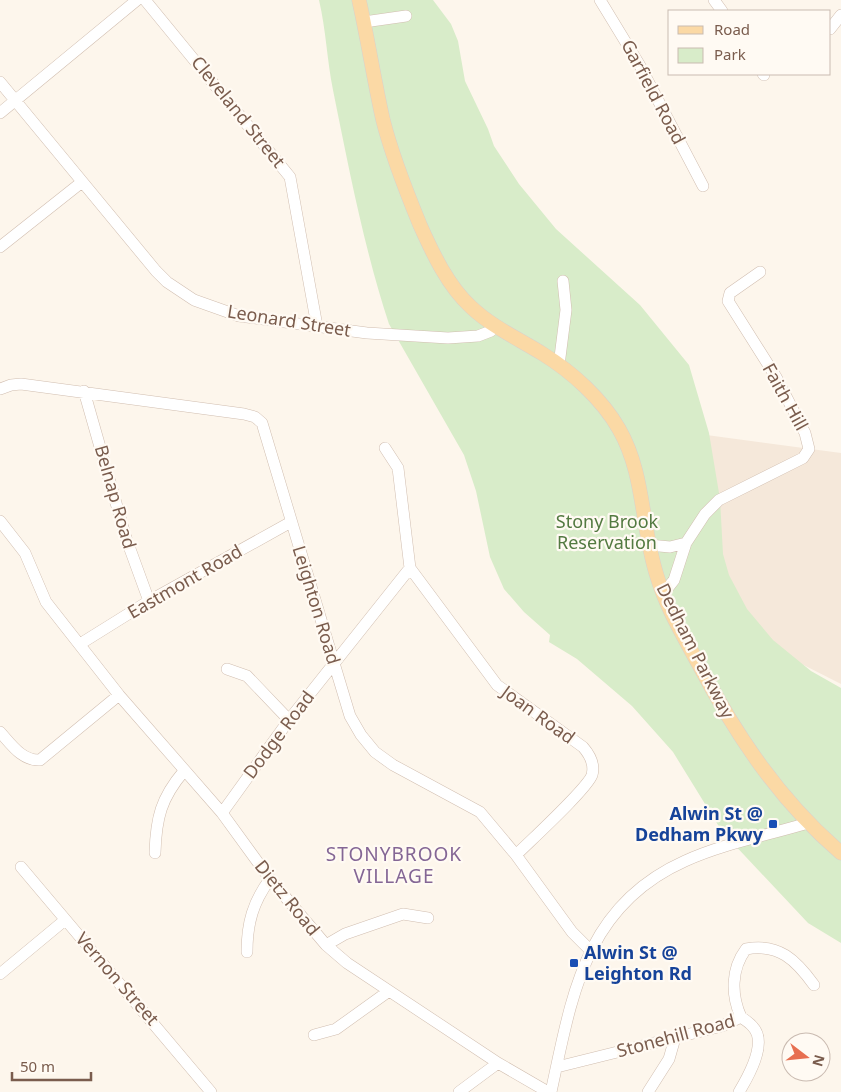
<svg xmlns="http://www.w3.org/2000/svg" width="841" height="1092" font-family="'Noto Sans',sans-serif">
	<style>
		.residential { fill: #f5e8da }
		.green { fill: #d8ecc9 }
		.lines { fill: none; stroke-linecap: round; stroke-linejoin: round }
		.minor-casing { stroke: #d1beb0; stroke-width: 12 }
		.major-casing { stroke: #dad1cd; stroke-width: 15 }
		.minor { stroke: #fff; stroke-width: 11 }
		.major { stroke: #fbd9a5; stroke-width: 14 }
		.transit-dot { fill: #1a4fb4; stroke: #fffaf3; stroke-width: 2 }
		.labels { text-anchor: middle; stroke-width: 4.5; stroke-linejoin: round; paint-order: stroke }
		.street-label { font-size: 18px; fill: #7a5c4d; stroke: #fffaf3 }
		.park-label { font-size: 18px; fill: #537a41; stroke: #fffaf3 }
		.transit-label { font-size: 18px; font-weight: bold; fill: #164399; stroke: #fffaf3; text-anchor: end }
		.neighbourhood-label { font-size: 19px; letter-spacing: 1px; fill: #846695; stroke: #fffaf3 }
	</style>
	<rect width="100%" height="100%" fill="#fdf6ec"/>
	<path class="residential" d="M 699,434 L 841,453 L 841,684 L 782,654 L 722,587 Z"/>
	<path class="green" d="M 319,0 L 433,0 L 451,24 L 458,41 L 465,81 L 488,129 L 494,146 L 519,184 L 556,229 L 640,305 L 689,365 L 709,433 L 720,499 L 723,554 L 729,575 L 747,609 L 773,640 L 811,671 L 841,688 L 841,943 L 808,923 L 730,840 L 718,825 L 673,752 L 632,706 L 577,659 L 549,642 L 550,635 L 524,612 L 504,589 L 490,557 L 476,491 L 464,455 L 389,324 C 364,248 349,169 333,90 C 327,60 326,30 319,0 Z"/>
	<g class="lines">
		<g class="minor-casing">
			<path id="minor" d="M 145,0 L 290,177 L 317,326
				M 600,0 L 639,64 L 703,186
				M 714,0 L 722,11
				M 364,22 L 406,16
				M 830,29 L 841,15
				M 763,74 L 764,75
				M 0,82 L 156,271 L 167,282 L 194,300 L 239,316 L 367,333 L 448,338 L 478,336 L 491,331 L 495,325
				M 0,113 L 137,0
				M 0,247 L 82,182
				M 559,365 L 566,310 L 563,281
				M 0,389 L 11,385 L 21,384 L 244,414 L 255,417 L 262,423 L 334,663 L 350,716 L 361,735 L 375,752 L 393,765 L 480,812 L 516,855 L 572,932 L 590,950
				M 84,391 L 126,538 L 149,601
				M 0,521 L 25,553 L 46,602 L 119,695 L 222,813 L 270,879 L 326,945 L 347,963 L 498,1063 L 548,1092
				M 686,543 L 705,514 L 719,500 L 803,458 L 809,449 L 805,433 L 776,377 L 728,301 L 730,293 L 760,272
				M 649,545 L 670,547 L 686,543 L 674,580 L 663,594
				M 410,568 L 497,685 L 583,747 C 590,755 595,764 592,775 C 587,789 530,841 516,855
				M 80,644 L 149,601 L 291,522
				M 227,669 L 247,676 L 289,720
				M 0,732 C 11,744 22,761 40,760 L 119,695
				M 222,813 L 289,720 L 410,568 L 398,468 L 385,448
				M 155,853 C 156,818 161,798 184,771
				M 21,867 L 211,1092
				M 326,945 L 345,934 L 403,914 L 428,918
				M 247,952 C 247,923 253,902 270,879
				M 0,974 L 65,920
				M 741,1017 C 731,995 731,969 746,949 C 779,943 796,960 814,985
				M 314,1035 L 336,1029 L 389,991
				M 557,1067 L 722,1026 L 741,1017 C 745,1020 750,1023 753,1027 C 768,1043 748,1077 739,1092
				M 459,1092 L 498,1063
				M 551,1092 C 572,996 584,906 685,861 C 722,844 768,835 808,823
				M 648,1092 L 669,1059 L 675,1038"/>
		</g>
		<g class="major-casing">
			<path id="major" d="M 359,0 C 368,40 374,80 383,120 C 392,156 406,191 420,225 C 433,254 448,286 471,307 C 492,327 519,339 543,354 C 572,372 602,399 619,429 C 645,474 641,527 657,576 C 666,607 683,635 698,663 C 736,735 779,800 841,853"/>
		</g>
		<use href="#minor" class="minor"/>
		<use href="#major" class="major"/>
	</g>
	<g class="transit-dot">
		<rect x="768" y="819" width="10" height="10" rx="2.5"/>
		<rect x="569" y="958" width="10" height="10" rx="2.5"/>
	</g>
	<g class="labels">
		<g class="street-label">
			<text transform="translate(653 92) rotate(62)" y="6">Garfield Road</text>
			<text transform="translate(238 112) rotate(51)" y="6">Cleveland Street</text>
			<text transform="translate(289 321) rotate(9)" y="6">Leonard Street</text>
			<text transform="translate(785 397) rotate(61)" y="6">Faith Hill</text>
			<text transform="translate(115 497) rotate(74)" y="6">Belnap Road</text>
			<text transform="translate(185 582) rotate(-30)" y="6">Eastmont Road</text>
			<text transform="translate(316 605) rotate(73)" y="6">Leighton Road</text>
			<text transform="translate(695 651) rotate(63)" y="6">Dedham Parkway</text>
			<text transform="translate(538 715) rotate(36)" y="6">Joan Road</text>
			<text transform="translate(279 735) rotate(-53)" y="6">Dodge Road</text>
			<text transform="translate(287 898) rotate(51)" y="6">Dietz Road</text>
			<text transform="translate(117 979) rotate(49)" y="6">Vernon Street</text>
			<text transform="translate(676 1036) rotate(-15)" y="6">Stonehill Road</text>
		</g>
		<g class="park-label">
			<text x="607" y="528">Stony Brook<tspan x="607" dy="21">Reservation</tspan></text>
		</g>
		<g class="transit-label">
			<text x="763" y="820">Alwin St @<tspan x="763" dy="21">Dedham Pkwy</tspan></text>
			<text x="584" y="959" text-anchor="start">Alwin St @<tspan x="584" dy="21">Leighton Rd</tspan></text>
		</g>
		<g class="neighbourhood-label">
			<text x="394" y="861">STONYBROOK<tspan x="394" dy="22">VILLAGE</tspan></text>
		</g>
	</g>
	<rect x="668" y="10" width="162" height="65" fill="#fffaf3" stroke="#cabbb1"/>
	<rect x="678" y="26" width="25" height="8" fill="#fbd9a5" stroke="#cabbb1"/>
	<text x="714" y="35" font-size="15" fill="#7a5c4d">Road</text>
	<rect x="678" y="48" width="25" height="15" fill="#d8ecc9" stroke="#cabbb1"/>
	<text x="714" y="60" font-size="15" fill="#7a5c4d">Park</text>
	<g transform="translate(806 1057) rotate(106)"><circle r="24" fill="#fffaf3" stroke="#cabbb1"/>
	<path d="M0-4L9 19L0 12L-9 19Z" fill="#e76f51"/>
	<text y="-8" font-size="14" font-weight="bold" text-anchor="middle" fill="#7a5c4d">N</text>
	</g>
	<path d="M12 1072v8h79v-8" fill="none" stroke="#7a5c4d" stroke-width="2.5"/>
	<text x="20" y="1072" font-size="15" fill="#7a5c4d" stroke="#fffaf3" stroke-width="4" paint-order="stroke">50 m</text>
</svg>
